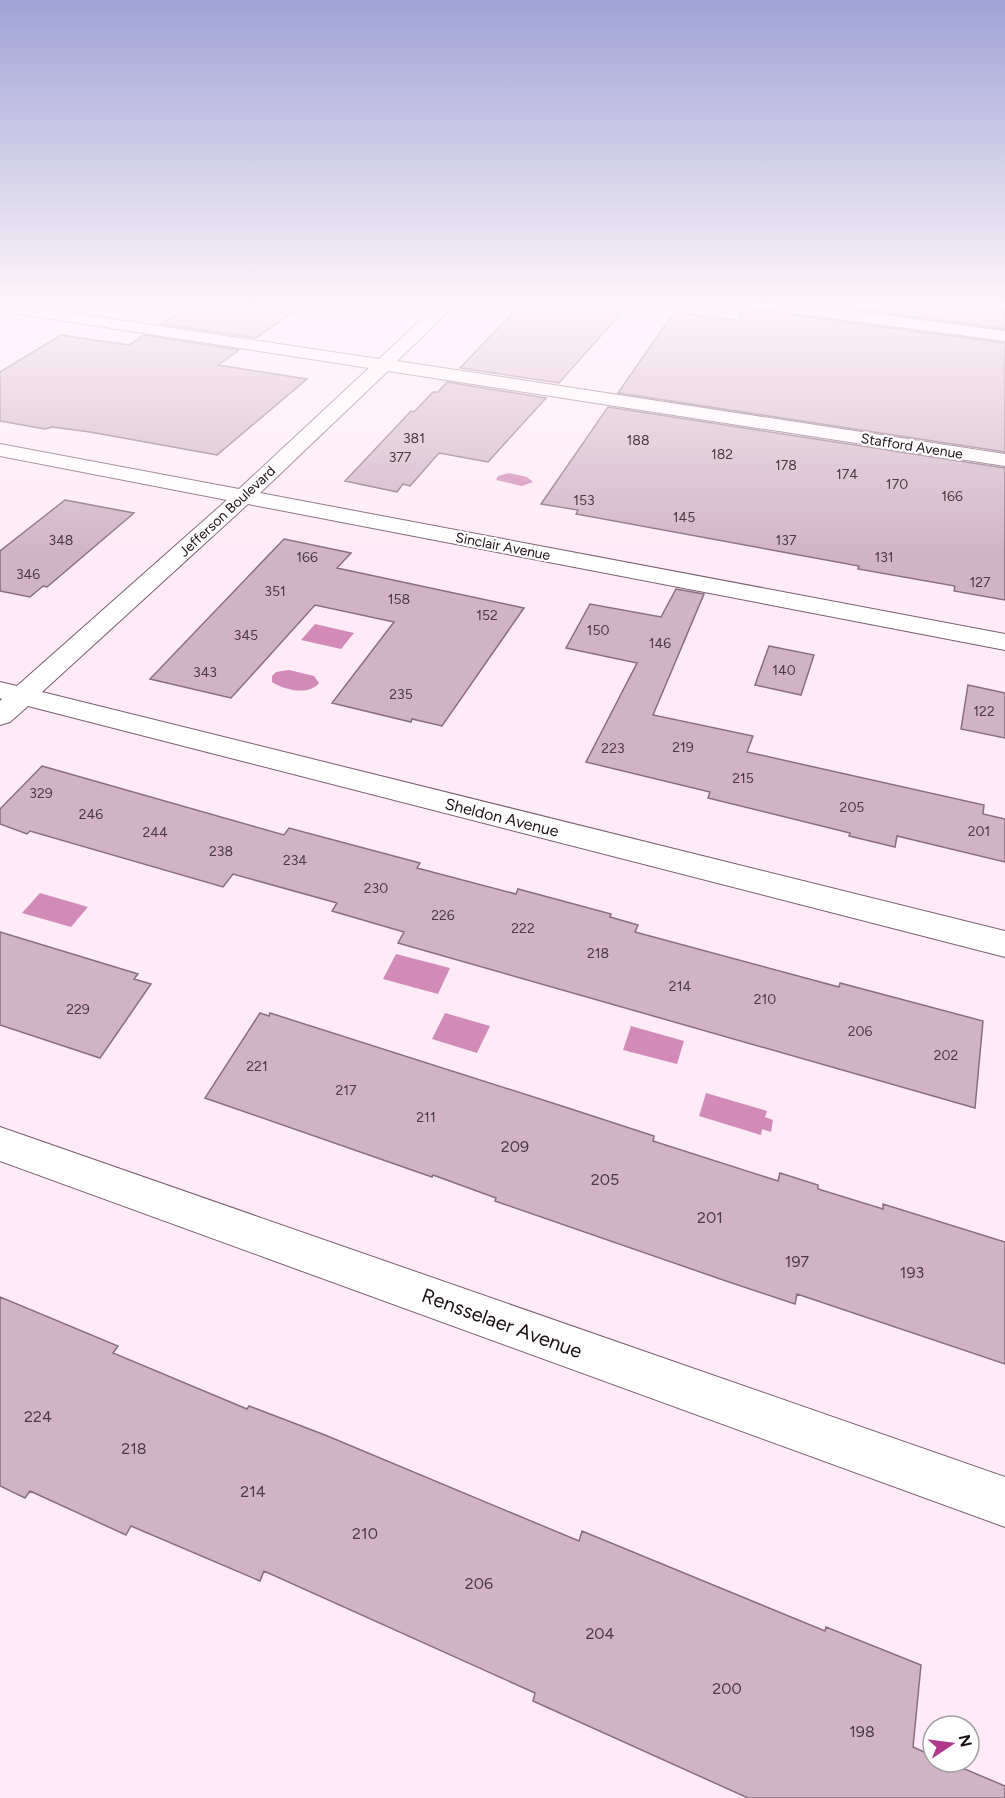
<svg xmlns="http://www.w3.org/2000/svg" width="1005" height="1798" font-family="Figtree,sans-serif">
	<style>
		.water { fill: #d28ab8 }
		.building { fill: #d2b3c5; stroke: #8a6e7f; stroke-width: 1.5 }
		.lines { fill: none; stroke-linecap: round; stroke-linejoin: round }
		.minor-casing { stroke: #785d6e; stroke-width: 2 }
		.minor { fill: #fff; fill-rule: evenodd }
		.labels { text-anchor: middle; stroke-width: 4.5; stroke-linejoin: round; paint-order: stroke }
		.number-label { font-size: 14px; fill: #4a3a43 }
		.far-street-label { font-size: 14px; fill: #1c1118; stroke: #fff }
		.street-label { font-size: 16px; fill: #1c1118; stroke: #fff }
		.near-number-label { font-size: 16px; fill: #4a3a43 }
		.near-street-label { font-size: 20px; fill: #1c1118; stroke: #fff }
	</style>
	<rect width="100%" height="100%" fill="#ffebf7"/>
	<path class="water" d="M 509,473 L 527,477 L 533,482 L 522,486 L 496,480 L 498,476 Z
		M 315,624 L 354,633 L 341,649 L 301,640 Z
		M 289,670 L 314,676 L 319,683 C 309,696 284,690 272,682 L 272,676 L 276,672 Z
		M 40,893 L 88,907 L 71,927 L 22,913 Z
		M 396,954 L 450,968 L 438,994 L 383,979 Z
		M 445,1013 L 490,1026 L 477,1053 L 432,1039 Z
		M 631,1026 L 684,1041 L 677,1064 L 623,1050 Z
		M 706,1093 L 767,1111 L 765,1117 L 773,1120 L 771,1132 L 762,1129 L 761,1135 L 699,1116 Z"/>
	<path class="building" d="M 195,302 L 307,302 L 256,338 L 161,324 Z
		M 523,302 L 631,302 L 559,383 L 460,368 Z
		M 803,302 L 1005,302 L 1005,329 Z
		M 741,307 L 746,309 L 1005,343 L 1005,452 L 618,393 L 674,312 L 740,321 Z
		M 61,335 L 129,345 L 144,335 L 239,350 L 218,365 L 307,379 L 217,455 L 90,432 L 52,427 L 45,429 L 0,421 L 0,372 Z
		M 447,382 L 546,398 L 488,462 L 439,453 L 410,486 L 403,484 L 397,492 L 345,481 L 411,411 L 414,412 L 433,392 L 438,392 Z
		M 608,407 L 1005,468 L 1005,600 L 954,591 L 955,586 L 858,569 L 859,566 L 576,514 L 578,510 L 541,504 Z
		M 65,500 L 134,513 L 47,587 L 43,586 L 30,597 L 0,591 L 0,551 Z
		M 284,539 L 351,553 L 337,568 L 524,608 L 442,726 L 412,719 L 411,722 L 332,703 L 394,622 L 315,605 L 231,698 L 150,679 Z
		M 676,589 L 704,594 L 653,715 L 753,736 L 747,752 L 984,805 L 983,814 L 1005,819 L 1005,862 L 897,836 L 895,847 L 849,836 L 850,833 L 708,798 L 710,792 L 586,762 L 637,663 L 566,648 L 590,604 L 661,617 Z
		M 769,646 L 814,655 L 801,695 L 755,685 Z
		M 968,685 L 1005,693 L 1005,738 L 961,729 Z
		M 42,766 L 284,835 L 289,828 L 420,863 L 417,868 L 516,894 L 518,889 L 611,914 L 610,917 L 638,925 L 635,932 L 839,987 L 840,983 L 983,1021 L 975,1108 L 398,943 L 404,932 L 332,911 L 337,903 L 233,874 L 223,887 L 30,831 L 27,834 L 0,824 L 0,809 Z
		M 0,932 L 138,974 L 134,979 L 151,984 L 100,1058 L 0,1025 Z
		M 260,1013 L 269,1016 L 270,1013 L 565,1107 L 654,1136 L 653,1141 L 778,1181 L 780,1173 L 818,1185 L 818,1189 L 883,1209 L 883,1204 L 1005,1242 L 1005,1364 L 797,1294 L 795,1304 L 726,1281 L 495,1201 L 496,1198 L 433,1175 L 432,1177 L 205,1098 Z
		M 0,1297 L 118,1346 L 113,1353 L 247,1409 L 249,1406 L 325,1435 L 579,1541 L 582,1531 L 825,1631 L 826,1627 L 921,1665 L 913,1747 L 933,1756 L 933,1762 L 948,1762 L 1005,1786 L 1005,1798 L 748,1798 L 533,1701 L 535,1693 L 264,1571 L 260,1581 L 131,1526 L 126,1535 L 30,1491 L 25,1498 L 0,1486 Z"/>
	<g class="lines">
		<g class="minor-casing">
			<path id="minor" d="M 0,302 L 379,359 L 440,302 L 458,302 L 397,361 L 1005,454 L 1005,466 L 388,371 L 260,493 L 1005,634 L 1005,650 L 248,504 L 42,692 L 1005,931 L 1005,957 L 28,706 L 10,722 L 0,725 L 0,701 L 2,699 L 0,698 L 0,682 L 17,686 L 227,500 L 0,456 L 0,444 L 239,489 L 369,368 L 0,311 Z
				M 738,302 L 785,302 L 1005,331 L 1005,341 L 746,307 Z
				M 0,1127 L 1005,1477 L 1005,1527 L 0,1161 Z"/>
		</g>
		<use href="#minor" class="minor"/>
	</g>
	<linearGradient id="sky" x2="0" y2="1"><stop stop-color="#9fa3d5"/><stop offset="0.55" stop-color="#fff6fb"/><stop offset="1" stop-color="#fff6fb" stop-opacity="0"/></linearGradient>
	<rect width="1005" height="554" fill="url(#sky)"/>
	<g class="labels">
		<g class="number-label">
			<text x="414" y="443">381</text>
			<text x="638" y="445">188</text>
			<text x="722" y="459">182</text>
			<text x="400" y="462">377</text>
			<text x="786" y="470">178</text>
			<text x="847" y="479">174</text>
			<text x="897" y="489">170</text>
			<text x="952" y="501">166</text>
			<text x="584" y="505">153</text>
			<text x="684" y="522">145</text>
			<text x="61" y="545">348</text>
			<text x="786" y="545">137</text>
			<text x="307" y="562">166</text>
			<text x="884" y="562">131</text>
			<text x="28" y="579">346</text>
			<text x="980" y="587">127</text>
			<text x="275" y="596">351</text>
			<text x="399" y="604">158</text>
			<text x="487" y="620">152</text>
			<text x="598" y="635">150</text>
			<text x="246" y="640">345</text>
			<text x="660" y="648">146</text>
			<text x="784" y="675">140</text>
			<text x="205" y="677">343</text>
			<text x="401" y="699">235</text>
			<text x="984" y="716">122</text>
			<text x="683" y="752">219</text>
			<text x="613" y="753">223</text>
			<text x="743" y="783">215</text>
			<text x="41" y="798">329</text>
			<text x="852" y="812">205</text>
			<text x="91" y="819">246</text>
			<text x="979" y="836">201</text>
			<text x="155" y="837">244</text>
			<text x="221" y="856">238</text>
			<text x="295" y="865">234</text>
			<text x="376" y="893">230</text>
			<text x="443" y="920">226</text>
			<text x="523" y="933">222</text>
			<text x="598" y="958">218</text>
			<text x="680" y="991">214</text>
			<text x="765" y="1004">210</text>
			<text x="78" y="1014">229</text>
			<text x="860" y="1036">206</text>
			<text x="946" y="1060">202</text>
			<text x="257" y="1071">221</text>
			<text x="346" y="1095">217</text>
			<text x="426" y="1122">211</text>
		</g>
		<g class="far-street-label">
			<text transform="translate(912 446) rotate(9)" y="5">Stafford Avenue</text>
			<text transform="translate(227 511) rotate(-43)" y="5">Jefferson Boulevard</text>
			<text transform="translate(503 546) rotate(11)" y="5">Sinclair Avenue</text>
		</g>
		<g class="street-label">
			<text transform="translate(502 817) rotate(14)" y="6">Sheldon Avenue</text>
		</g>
		<g class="near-number-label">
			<text x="515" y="1152">209</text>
			<text x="605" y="1185">205</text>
			<text x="710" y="1223">201</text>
			<text x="797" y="1267">197</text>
			<text x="912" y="1278">193</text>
			<text x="38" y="1422">224</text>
			<text x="134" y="1454">218</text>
			<text x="253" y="1497">214</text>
			<text x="365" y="1539">210</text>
			<text x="479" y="1589">206</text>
			<text x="600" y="1639">204</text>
			<text x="727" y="1694">200</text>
			<text x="862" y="1737">198</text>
		</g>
		<g class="near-street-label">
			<text transform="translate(502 1323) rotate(20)" y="7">Rensselaer Avenue</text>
		</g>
	</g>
	<g transform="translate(951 1744) rotate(77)"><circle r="28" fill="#ffffff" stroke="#a4a0a3" stroke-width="1.5"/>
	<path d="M0-4.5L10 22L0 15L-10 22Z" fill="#af378c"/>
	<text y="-9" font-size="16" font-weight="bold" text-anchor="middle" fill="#1c1118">N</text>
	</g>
</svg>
